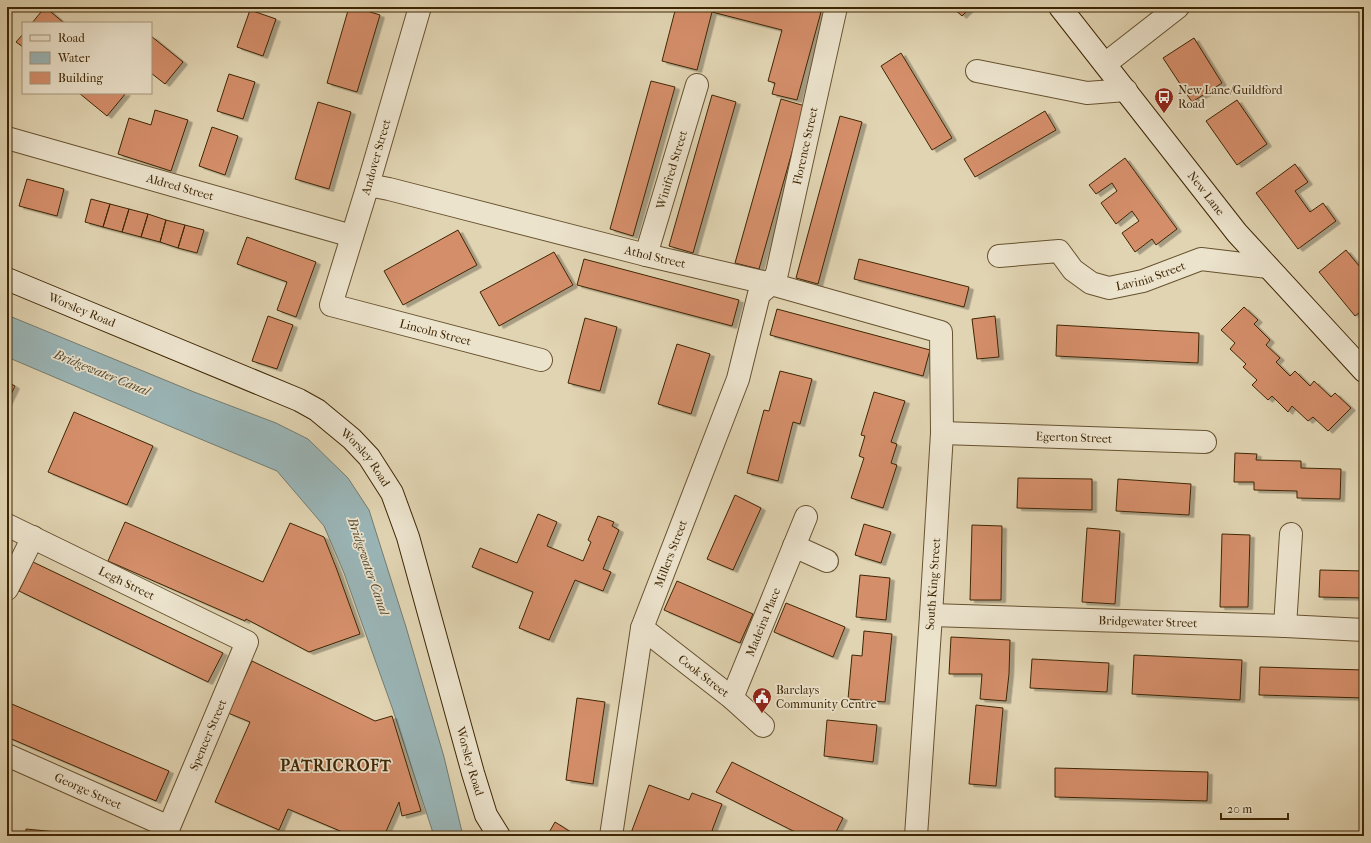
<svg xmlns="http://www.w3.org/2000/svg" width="1371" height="843" font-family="'IM FELL French Canon',serif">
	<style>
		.water { fill: #9ab5b7; stroke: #757c6f }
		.building { fill: #d48e6b; stroke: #3e2603; filter: url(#shadow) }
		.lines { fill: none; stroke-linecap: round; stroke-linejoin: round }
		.street-casing { stroke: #67522f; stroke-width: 24 }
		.secondary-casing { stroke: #3e2603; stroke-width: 24 }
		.street { stroke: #ece3cd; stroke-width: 22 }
		.secondary { stroke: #ece3cd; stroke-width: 22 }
		.labels { text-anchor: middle; stroke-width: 3.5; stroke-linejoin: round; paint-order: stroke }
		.poi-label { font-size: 12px; fill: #3e2603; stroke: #ece3cd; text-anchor: start }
		.street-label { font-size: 12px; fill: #3e2603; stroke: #ece3cd }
		.water-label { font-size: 13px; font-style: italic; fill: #554a30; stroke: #ece3cd }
		.district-label { font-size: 16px; font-weight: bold; letter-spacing: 1px; fill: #3e2603; stroke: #ece3cd }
	</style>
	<defs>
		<filter id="shadow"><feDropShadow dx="4.5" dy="2.5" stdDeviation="0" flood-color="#0004"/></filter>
	</defs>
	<rect width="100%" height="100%" fill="#e1d4b2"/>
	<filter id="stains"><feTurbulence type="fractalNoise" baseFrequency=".005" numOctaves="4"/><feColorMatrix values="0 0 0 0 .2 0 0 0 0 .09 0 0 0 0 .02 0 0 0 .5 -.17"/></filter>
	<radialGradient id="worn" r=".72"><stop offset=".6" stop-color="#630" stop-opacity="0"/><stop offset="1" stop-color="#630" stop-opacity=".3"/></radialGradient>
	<path class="water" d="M 7,315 L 194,392 L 276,423 L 308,439 L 348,478 L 369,510 L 406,627 L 444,757 L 463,836 L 434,836 L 393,710 L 344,573 L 324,526 L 277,471 L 174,428 L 7,357 Z"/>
	<path class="building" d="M 45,7 L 64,23 L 32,23 Z
		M 349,7 L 354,7 L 380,15 L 357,92 L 327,83 Z
		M 676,7 L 802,7 L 821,12 L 797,100 L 772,94 L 775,83 L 768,81 L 782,30 L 712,12 L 697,70 L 662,61 Z
		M 952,7 L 971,7 L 962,16 Z
		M 250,10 L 276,19 L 263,56 L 237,47 Z
		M 23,34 L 23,47 L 16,42 Z
		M 151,36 L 183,62 L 165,84 L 151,73 Z
		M 1194,38 L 1222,83 L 1192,102 L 1163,58 Z
		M 901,53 L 952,138 L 932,150 L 881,66 Z
		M 229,74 L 255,82 L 243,119 L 217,111 Z
		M 651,81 L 675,87 L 633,236 L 610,229 Z
		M 79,93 L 126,93 L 107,116 Z
		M 712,95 L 736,102 L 693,253 L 669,246 Z
		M 781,99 L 805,106 L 759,269 L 735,263 Z
		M 1237,100 L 1267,144 L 1237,165 L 1206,121 Z
		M 318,102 L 351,112 L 329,189 L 295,179 Z
		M 155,110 L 188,120 L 171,171 L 118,154 L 129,118 L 151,125 Z
		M 1045,111 L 1056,130 L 975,177 L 964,159 Z
		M 840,116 L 862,122 L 818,284 L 796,278 Z
		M 212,127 L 238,136 L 225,175 L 199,166 Z
		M 1125,158 L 1177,229 L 1156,245 L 1152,239 L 1135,252 L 1122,233 L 1139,221 L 1132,211 L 1116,224 L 1101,203 L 1117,191 L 1112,183 L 1096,194 L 1089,185 Z
		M 1295,164 L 1308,182 L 1295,191 L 1310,212 L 1323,203 L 1336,221 L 1298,249 L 1256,193 Z
		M 27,179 L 64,189 L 57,216 L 19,206 Z
		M 91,199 L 110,204 L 103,227 L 85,222 Z
		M 110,204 L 129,209 L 122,232 L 103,227 Z
		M 129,209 L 148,214 L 141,237 L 122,232 Z
		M 148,214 L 166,220 L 160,242 L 141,237 Z
		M 166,220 L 185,225 L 178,248 L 160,242 Z
		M 185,225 L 204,230 L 197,253 L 178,248 Z
		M 458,230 L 477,265 L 403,305 L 384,271 Z
		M 247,237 L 316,262 L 296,317 L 277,310 L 287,282 L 237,264 Z
		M 1346,250 L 1364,272 L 1364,309 L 1355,316 L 1319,272 Z
		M 554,252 L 573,285 L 499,326 L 480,292 Z
		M 584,259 L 739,300 L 732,326 L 577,285 Z
		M 859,259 L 969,287 L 964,307 L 854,279 Z
		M 1244,307 L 1258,320 L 1254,324 L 1270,340 L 1266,345 L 1280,358 L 1276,362 L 1290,376 L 1295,371 L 1310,386 L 1314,381 L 1331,397 L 1335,393 L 1351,408 L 1328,431 L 1313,417 L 1308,421 L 1292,406 L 1288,412 L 1272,396 L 1268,400 L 1252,385 L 1257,380 L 1243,367 L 1246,364 L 1230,349 L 1235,343 L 1221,330 Z
		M 777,309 L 930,350 L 923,376 L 770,335 Z
		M 268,316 L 293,325 L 277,369 L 252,361 Z
		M 995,316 L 999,357 L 977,359 L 972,319 Z
		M 585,318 L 617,327 L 600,391 L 568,383 Z
		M 1057,325 L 1199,333 L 1198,363 L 1056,356 Z
		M 677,344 L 710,354 L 691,414 L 658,404 Z
		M 780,371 L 812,379 L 800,424 L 793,422 L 778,481 L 747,473 L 764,410 L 769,411 Z
		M 7,382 L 15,386 L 7,403 Z
		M 874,392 L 905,401 L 891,442 L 897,444 L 891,463 L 897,465 L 883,508 L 851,498 L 864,458 L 859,456 L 865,436 L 861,435 Z
		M 74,412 L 153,446 L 127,505 L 48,472 Z
		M 1235,453 L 1257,454 L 1256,460 L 1301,461 L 1301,468 L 1341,469 L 1340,499 L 1297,498 L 1297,491 L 1254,490 L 1254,482 L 1234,482 Z
		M 1018,478 L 1092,479 L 1092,510 L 1017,508 Z
		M 1118,479 L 1191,484 L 1189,515 L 1116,511 Z
		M 735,495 L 761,508 L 733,570 L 707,559 Z
		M 538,514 L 557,522 L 547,546 L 583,561 L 591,542 L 588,540 L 598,516 L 614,522 L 612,526 L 619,530 L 603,569 L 611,572 L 603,591 L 575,580 L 549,640 L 519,628 L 533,592 L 472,567 L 480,548 L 517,563 Z
		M 125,522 L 263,582 L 290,523 L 324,537 L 337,570 L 360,634 L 309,652 L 246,619 L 245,621 L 108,561 Z
		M 864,524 L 891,532 L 881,563 L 855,555 Z
		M 972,525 L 1002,526 L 1001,600 L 970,600 Z
		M 1087,528 L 1120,531 L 1115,604 L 1082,602 Z
		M 1222,534 L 1250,535 L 1248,607 L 1220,607 Z
		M 33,562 L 223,653 L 208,682 L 19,591 Z
		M 1320,570 L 1364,571 L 1364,598 L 1319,597 Z
		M 860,575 L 890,578 L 886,620 L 856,617 Z
		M 677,581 L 753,614 L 740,643 L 664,610 Z
		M 786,603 L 845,627 L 833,657 L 774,632 Z
		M 864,631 L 892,634 L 885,702 L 848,699 L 852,655 L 862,656 Z
		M 951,637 L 1010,640 L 1009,674 L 1006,701 L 980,699 L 982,674 L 949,674 Z
		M 1134,655 L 1242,660 L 1240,700 L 1132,694 Z
		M 1032,659 L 1109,663 L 1107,692 L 1030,688 Z
		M 252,661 L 375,721 L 392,716 L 421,811 L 402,816 L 399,802 L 384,836 L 352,836 L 288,809 L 279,830 L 215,802 L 250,722 L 228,713 Z
		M 1260,667 L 1364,670 L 1364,698 L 1259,695 Z
		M 577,698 L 605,702 L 593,784 L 566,780 Z
		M 7,702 L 169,771 L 156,801 L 7,737 Z
		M 976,705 L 1003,708 L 996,786 L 969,784 Z
		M 827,720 L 877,725 L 873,762 L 824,756 Z
		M 732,762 L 843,818 L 834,836 L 803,836 L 716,792 Z
		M 1055,768 L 1208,772 L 1207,801 L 1055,797 Z
		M 649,785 L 689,800 L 692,793 L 722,804 L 710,836 L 639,836 L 631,833 Z
		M 555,822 L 577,836 L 547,836 Z
		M 26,829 L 57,832 L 57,836 L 26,836 Z"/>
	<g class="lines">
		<g class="street-casing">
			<g id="street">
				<path id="s1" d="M 420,7 L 368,185 L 331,305 L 541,360"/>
				<path d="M 1105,64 L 1178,7"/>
				<path d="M 977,71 L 1087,93 L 1126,90"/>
				<path id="s2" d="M 7,138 L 352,236"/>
				<path id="s3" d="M 368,185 L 389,189 L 646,255 L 771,284 L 941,332 L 942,433 L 931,615 L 916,836"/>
				<path id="s4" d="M 646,255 L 697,85"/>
				<path id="s5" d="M 999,256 L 1059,251 L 1073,270 L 1091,283 L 1109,288 L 1143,281 L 1201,259 L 1268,267"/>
				<path id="s6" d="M 942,433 L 1205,442"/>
				<path id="s7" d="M 7,525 L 247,642 L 169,827 L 7,755"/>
				<path d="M 794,546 L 827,561"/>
				<path d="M 7,589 L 33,537"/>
				<path id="s8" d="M 931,615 L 1285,626 L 1364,630"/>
				<path d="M 1285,626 L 1291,534"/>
				<path id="s9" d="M 642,628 L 732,698 L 763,726"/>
				<path id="s10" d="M 732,698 L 806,517"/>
				<path id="s11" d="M 611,836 L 642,628 L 738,379 L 759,294 L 771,284 L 777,273 L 836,7"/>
			</g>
		</g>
		<g class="secondary-casing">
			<g id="secondary">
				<path id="s12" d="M 1060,7 L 1237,233 L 1364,371"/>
				<path id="s13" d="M 7,279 L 299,400 L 317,410 L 352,439 L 369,457 L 392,493 L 408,537 L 473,773 L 486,815 L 499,836"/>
			</g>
		</g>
		<use href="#street" class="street"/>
		<use href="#secondary" class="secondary"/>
	</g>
	<defs>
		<g id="bus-pin" transform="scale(1)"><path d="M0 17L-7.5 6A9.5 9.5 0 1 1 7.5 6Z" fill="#8f2418" stroke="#ece3cd"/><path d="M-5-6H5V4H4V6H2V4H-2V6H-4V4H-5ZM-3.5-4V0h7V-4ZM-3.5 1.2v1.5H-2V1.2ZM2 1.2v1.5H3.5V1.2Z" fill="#fff"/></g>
		<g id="civic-pin" transform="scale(1)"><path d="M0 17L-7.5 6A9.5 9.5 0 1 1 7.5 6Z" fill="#8f2418" stroke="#ece3cd"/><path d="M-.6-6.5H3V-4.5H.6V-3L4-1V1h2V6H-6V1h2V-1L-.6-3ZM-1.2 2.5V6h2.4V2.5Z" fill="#fff"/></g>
	</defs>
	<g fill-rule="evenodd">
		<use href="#bus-pin" x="1164" y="97"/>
		<use href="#civic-pin" x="762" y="697"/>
	</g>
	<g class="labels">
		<g class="poi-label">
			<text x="1178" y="94">New Lane/Guildford<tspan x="1178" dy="14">Road</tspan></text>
			<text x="776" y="694">Barclays<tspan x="776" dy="14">Community Centre</tspan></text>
		</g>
		<g class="street-label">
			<text dy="4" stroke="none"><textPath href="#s11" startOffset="723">Florence Street</textPath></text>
			<text transform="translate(376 157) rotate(-74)" y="4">Andover Street</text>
			<text dy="4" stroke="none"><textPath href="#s4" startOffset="89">Winifred Street</textPath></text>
			<text dy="4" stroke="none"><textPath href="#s2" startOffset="180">Aldred Street</textPath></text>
			<text dy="4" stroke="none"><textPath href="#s12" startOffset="237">New Lane</textPath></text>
			<text dy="4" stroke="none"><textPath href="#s3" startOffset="296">Athol Street</textPath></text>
			<text dy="4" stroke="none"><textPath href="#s5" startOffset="168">Lavinia Street</textPath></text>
			<text dy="4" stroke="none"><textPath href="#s13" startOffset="81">Worsley Road</textPath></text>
			<text dy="4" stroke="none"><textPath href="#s1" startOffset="419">Lincoln Street</textPath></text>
			<text dy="4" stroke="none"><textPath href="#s6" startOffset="132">Egerton Street</textPath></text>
			<text dy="4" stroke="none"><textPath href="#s13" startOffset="405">Worsley Road</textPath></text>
			<text dy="4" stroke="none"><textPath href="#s11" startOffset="290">Millers Street</textPath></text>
			<text dy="4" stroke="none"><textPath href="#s7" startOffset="133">Legh Street</textPath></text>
			<text transform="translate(933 584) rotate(-86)" y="4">South King Street</text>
			<text dy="4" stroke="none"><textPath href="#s10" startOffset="82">Madeira Place</textPath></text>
			<text dy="4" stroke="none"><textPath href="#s8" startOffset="217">Bridgewater Street</textPath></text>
			<text dy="4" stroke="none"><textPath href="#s9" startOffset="78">Cook Street</textPath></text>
			<text transform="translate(208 735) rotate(-67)" y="4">Spencer Street</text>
			<text dy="4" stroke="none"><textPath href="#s13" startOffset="729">Worsley Road</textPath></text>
			<text transform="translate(88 791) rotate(24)" y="4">George Street</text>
		</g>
		<g class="water-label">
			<text transform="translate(102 372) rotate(22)" y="5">Bridgewater Canal</text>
			<text transform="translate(369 566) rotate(71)" y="5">Bridgewater Canal</text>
		</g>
		<g class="district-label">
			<text x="336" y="771">PATRICROFT</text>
		</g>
	</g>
	<rect width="1371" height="843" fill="none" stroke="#e1d4b2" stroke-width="24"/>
	<rect x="8" y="8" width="1355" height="827" fill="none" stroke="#3e2603" stroke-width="2"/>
	<rect x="12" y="12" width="1347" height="819" fill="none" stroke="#3e2603"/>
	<rect x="22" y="22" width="130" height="72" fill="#ece3cd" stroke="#a6977c"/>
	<rect x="30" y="35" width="20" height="6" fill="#ece3cd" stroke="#a6977c"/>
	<text x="58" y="42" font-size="12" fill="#3e2603">Road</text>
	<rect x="30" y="52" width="20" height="12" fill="#9ab5b7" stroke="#a6977c"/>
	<text x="58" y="62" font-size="12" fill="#3e2603">Water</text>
	<rect x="30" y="72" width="20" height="12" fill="#d48e6b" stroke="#a6977c"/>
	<text x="58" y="82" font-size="12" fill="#3e2603">Building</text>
	<path d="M1221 813v6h67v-6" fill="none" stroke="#3e2603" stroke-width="2"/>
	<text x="1227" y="813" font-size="12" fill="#3e2603" stroke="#ece3cd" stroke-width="3" paint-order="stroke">20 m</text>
	<rect width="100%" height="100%" filter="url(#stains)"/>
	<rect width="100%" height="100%" fill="url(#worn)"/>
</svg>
